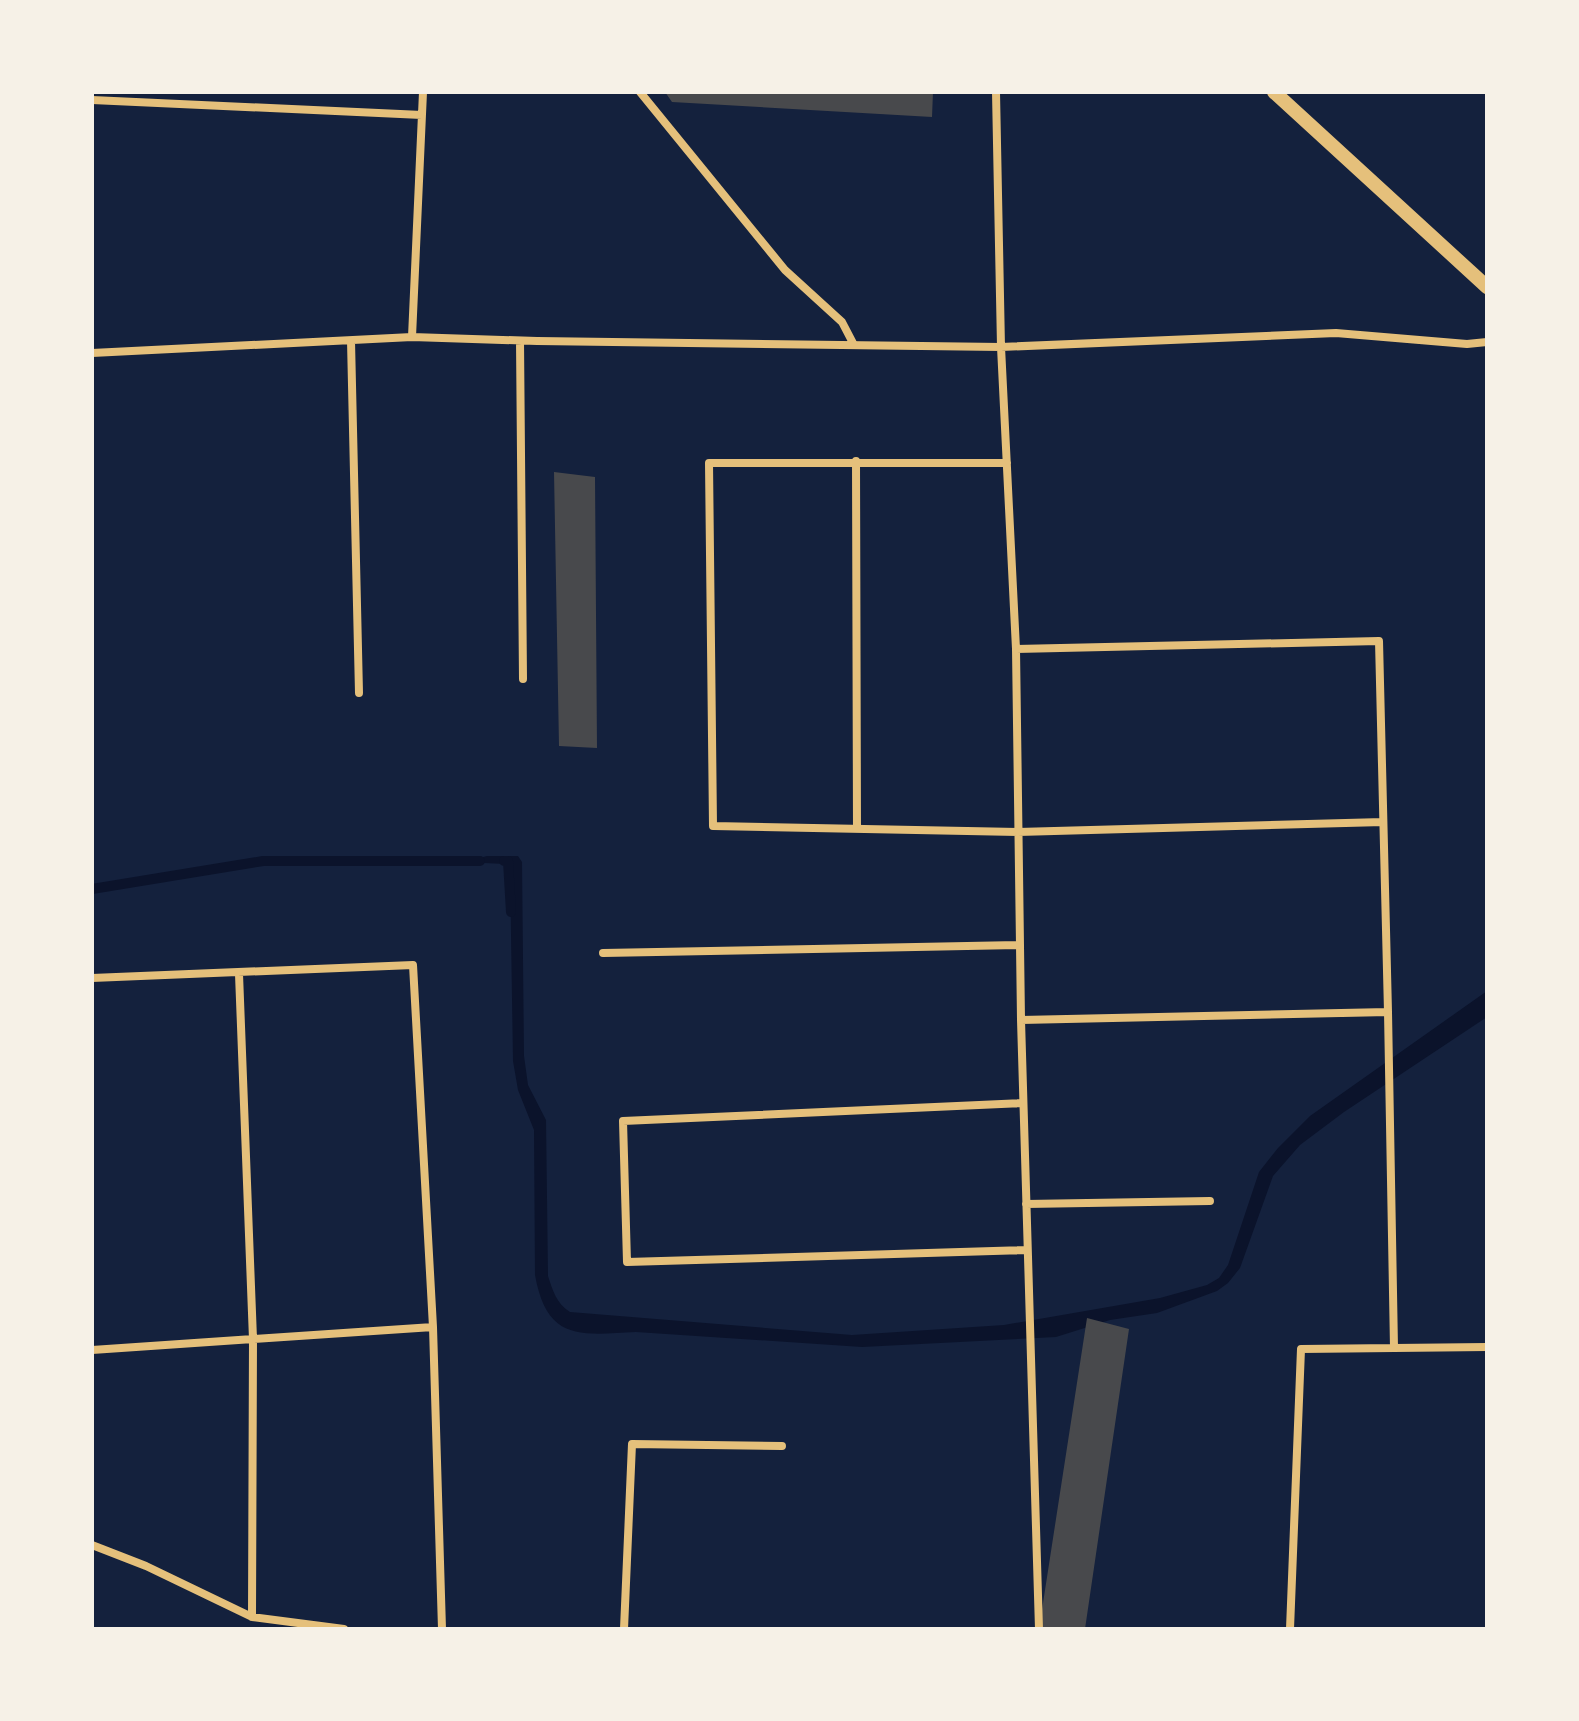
<svg xmlns="http://www.w3.org/2000/svg" width="1579" height="1721" font-family="'Varela Round',sans-serif">
	<style>
		.water { fill: #0b132b }
		.lines { fill: none; stroke-linecap: round; stroke-linejoin: round }
		.stream { stroke: #0b132b; stroke-width: 10 }
		.building { fill: #48494c }
		.minor { stroke: #e5c07b; stroke-width: 8 }
		.tertiary { stroke: #e5c07b; stroke-width: 14 }
	</style>
	<rect width="100%" height="100%" fill="#14213d"/>
	<path class="water" d="M 487,856 L 518,856 L 522,862 L 524,1056 L 528,1085 L 546,1120 L 548,1276 C 553,1291 556,1303 570,1312 L 852,1335 L 1004,1325 L 1160,1298 L 1207,1285 L 1219,1278 L 1228,1265 L 1259,1172 L 1278,1148 L 1310,1116 L 1487,991 L 1487,1017 L 1344,1112 L 1300,1145 L 1273,1176 L 1240,1268 L 1228,1283 L 1217,1291 L 1157,1313 L 1110,1320 L 1056,1337 L 862,1347 L 636,1332 C 579,1335 547,1341 535,1275 L 534,1130 L 518,1090 L 513,1061 L 510,870 L 505,864 L 463,862 Z"/>
	<g class="lines">
		<path class="stream" d="M 504,861 L 508,861 L 511,912
			M 92,889 L 263,861 L 480,861"/>
	</g>
	<path class="building" d="M 665,92 L 933,92 L 932,117 L 672,102 Z
		M 554,472 L 595,477 L 597,748 L 559,746 Z
		M 1087,1318 L 1129,1329 L 1085,1629 L 1039,1629 Z"/>
	<g class="lines">
		<path class="minor" d="M 640,92 L 785,270 L 842,322 L 854,345
			M 996,92 L 1001,347 L 1016,649 L 1021,1020 L 1039,1629
			M 92,100 L 422,115
			M 412,337 L 423,92
			M 351,341 L 359,693
			M 520,341 L 523,679
			M 92,353 L 412,337 L 537,341 L 1001,347 L 1336,333 L 1467,344 L 1487,342
			M 856,461 L 857,829
			M 1007,463 L 709,463 L 713,826 L 1018,832 L 1383,822
			M 1016,649 L 1379,641 L 1388,1012 L 1021,1020
			M 603,953 L 1019,945
			M 92,978 L 413,965 L 433,1327 L 442,1629
			M 1388,1012 L 1394,1348
			M 1023,1103 L 623,1121 L 627,1262 L 1027,1250
			M 1026,1204 L 1210,1201
			M 92,1350 L 253,1339 L 239,974
			M 92,1545 L 146,1566 L 252,1617 L 344,1629
			M 252,1617 L 253,1339 L 433,1327
			M 624,1629 L 632,1444 L 782,1446
			M 1290,1629 L 1301,1349 L 1487,1347"/>
		<path class="tertiary" d="M 1274,92 L 1487,287"/>
	</g>
	<rect width="1579" height="1721" fill="none" stroke="#f6f1e7" stroke-width="188"/>
</svg>
